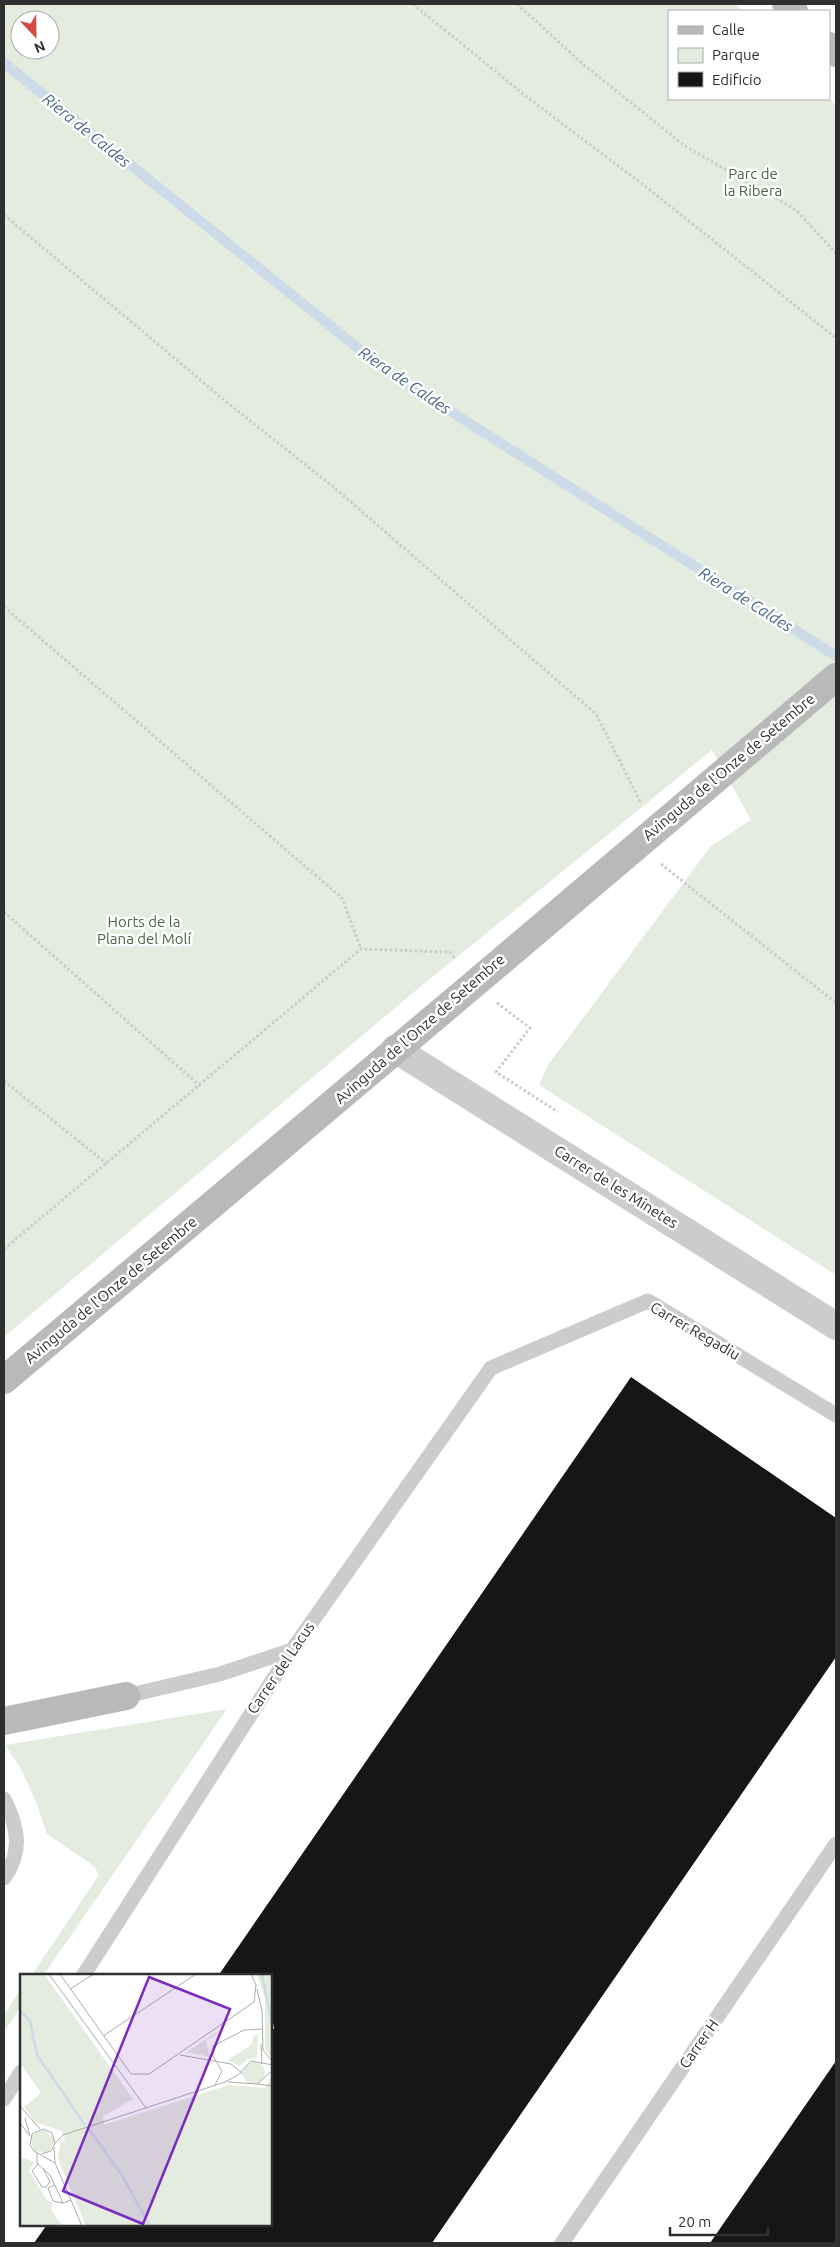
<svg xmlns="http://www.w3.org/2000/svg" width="840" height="2247" font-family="Ubuntu,sans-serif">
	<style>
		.green { fill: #e4ebdf; fill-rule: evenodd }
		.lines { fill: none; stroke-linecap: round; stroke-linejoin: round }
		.stream { stroke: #cddbe8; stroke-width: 10 }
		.building { fill: #161616 }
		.path { stroke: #ccc; stroke-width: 3; stroke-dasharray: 2.5 2.5; stroke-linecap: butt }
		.lane { stroke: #ccc; stroke-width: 15 }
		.street { stroke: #ccc; stroke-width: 28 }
		.secondary { stroke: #b9b9b9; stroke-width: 28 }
		.labels { text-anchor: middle; stroke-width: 5; stroke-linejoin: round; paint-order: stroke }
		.park-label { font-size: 15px; fill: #4e6641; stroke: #fff }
		.street-label { font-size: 15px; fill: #2f2f2f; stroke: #fff }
		.water-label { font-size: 16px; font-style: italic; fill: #466789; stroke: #fff }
		.inset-river { fill: none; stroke: #cddbe8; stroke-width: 2.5 }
		.inset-road { fill: none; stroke: #acacac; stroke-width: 1 }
		.view { fill: #7b2cbf; fill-opacity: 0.15; stroke: #7b2cbf; stroke-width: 2.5 }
		.inset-edge { fill: none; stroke: #2f2f2f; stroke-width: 2.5 }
	</style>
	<rect width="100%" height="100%" fill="#fff"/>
	<path class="green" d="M 4,4 L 735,4 L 743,11 L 669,11 L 669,99 L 829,98 L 836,106 L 836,1275 L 539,1085 L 548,1065 L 711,846 L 751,820 L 712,750 L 414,992 L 4,1337 ZM 20,20 L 50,20 L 50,50 L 20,50 Z
		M 227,1709 L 43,1976 L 31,1976 L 99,1875 L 94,1866 L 47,1834 L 37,1804 L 20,1767 L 5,1745 Z
		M 21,1989 L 21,2006 L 4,2032 L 4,2015 Z"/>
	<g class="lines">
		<path class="stream" d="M 4,63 L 384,369 L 836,656"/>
	</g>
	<path class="building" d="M 631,1377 L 836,1518 L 836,1657 L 432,2243 L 34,2243 L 46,2226 L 271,2226 L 271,1976 L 218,1976 Z
		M 836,2061 L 836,2243 L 710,2243 Z"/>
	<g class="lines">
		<path class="path" d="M 413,4 L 527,97 L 641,183 L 836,338
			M 517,4 L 584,65 L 685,146 L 796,210 L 836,253
			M 4,215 L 229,404 L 331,485 L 596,714 L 641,803
			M 4,607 L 342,898 L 361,949
			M 661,864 L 836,1003
			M 4,912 L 200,1086
			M 497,1003 L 530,1028 L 496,1072 L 558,1112
			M 4,1081 L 107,1164
			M 4,1249 L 361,949 L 450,952 L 455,959"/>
		<path class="lane" d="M 126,1696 L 220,1674 L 292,1650
			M 4,1799 C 18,1827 23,1851 4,1878
			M 83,1976 L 292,1650 L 491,1368 L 648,1301 L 836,1415
			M 4,2099 L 21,2072
			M 562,2243 L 836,1844"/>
		<path class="street" d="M 395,1049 L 836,1326"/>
		<path class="secondary" d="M 786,4 L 794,11
			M 829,46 L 836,53
			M 4,1380 C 283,1147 559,912 836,677
			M 4,1721 L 126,1696"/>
	</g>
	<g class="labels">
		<g class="park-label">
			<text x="753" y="179">Parc de<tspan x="753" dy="17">la Ribera</tspan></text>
			<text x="144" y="927">Horts de la<tspan x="144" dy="17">Plana del Molí</tspan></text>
		</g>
		<g class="street-label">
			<text transform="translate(729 767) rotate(-40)" y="5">Avinguda de l'Onze de Setembre</text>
			<text transform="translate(420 1029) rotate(-41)" y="5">Avinguda de l'Onze de Setembre</text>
			<text transform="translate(616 1187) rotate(32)" y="5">Carrer de les Minetes</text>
			<text transform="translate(111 1290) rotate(-40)" y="5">Avinguda de l'Onze de Setembre</text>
			<text transform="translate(695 1331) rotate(30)" y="5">Carrer Regadiu</text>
			<text transform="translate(281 1668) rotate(-56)" y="5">Carrer del Lacus</text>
			<text transform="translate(699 2044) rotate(-55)" y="5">Carrer H</text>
		</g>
		<g class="water-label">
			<text transform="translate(87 130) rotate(39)" y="6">Riera de Caldes</text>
			<text transform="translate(405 380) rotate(34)" y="6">Riera de Caldes</text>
			<text transform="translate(746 599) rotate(32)" y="6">Riera de Caldes</text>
		</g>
	</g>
	<g transform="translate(20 1974)">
		<rect width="252" height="252" fill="#fff"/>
		<path d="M 0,0 L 24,0 L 113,125 L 83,142 L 84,151 L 209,111 L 245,114 L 252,102 L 252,252 L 66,252 L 38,185 L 40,170 L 45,166 L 42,157 L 15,148 L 4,133 L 21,119 L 0,89 ZM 237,0 L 252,1 L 252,85 L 245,75 L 245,24 ZM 217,45 L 186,67 L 190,83 L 167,78 ZM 238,61 L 237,84 L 228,85 L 220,92 L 208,86 L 231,71 L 234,62 ZM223 99a11 11 0 1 1 22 0a11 11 0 1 1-22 0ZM 23,155 L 35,165 L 28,179 L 14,177 L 10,163 ZM 3,184 L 14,188 L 9,197 L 27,226 L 33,229 L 31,235 L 39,248 L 46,252 L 0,252 L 0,186 Z" fill="#e4ebdf"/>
		<path class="inset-river" d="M 242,0 L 253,55M 0,36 L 10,47 L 17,81 L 65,151M 68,154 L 101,200 L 130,252"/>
		<path class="inset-road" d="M 29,0 L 126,134M 40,0 L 111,100 L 129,100 L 234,28 L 236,11 L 231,0M 50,15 L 74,0M 237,15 L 242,37 L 243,76 L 253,88M 83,62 L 176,0M 241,70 L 242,90M 160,81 L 211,90 L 223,100M 208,108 L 237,110 L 253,96M 237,110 L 253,112M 195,111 L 202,97 L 193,82 L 193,72 L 224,56 L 242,55M 0,132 L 20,155M 5,144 L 10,162M 0,149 L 9,161M 35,169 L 43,161 L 205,108 L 218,101 L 231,87 L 253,91M 34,173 L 35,189 L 62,252M 17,179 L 17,189 L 30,201 L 43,229M 21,180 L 31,177 L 35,169 L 32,159 L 23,155 L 12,160 L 10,171 L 14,177 L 35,189M 18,190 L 12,197 L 22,213 L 26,213 L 30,208 L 23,194M 35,211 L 28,214 L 33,227 L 43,229 L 51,226"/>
		<path class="view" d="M 129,3 L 210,35 L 123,250 L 43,217 Z"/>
		<rect width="252" height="252" class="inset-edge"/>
	</g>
	<rect width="840" height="2247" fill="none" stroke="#2f2f2f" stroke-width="10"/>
	<rect x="668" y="10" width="162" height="90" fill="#ffffff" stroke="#acacac"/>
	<rect x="678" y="26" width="25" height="8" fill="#b9b9b9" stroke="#acacac"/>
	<text x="712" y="35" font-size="15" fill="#2f2f2f">Calle</text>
	<rect x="678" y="48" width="25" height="15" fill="#e4ebdf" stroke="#acacac"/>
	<text x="712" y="60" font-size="15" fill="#2f2f2f">Parque</text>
	<rect x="678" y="72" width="25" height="15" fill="#161616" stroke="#acacac"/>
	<text x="712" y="85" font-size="15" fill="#2f2f2f">Edificio</text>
	<g transform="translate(35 35) rotate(158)"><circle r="24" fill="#ffffff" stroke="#acacac"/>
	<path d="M0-4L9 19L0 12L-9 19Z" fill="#d24b45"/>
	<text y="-8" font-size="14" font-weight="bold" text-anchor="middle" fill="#2f2f2f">N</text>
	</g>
	<path d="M670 2227v8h98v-8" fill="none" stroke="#2f2f2f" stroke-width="2.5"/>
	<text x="678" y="2227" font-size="15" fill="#2f2f2f" stroke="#ffffff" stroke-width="4" paint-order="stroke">20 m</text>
</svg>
